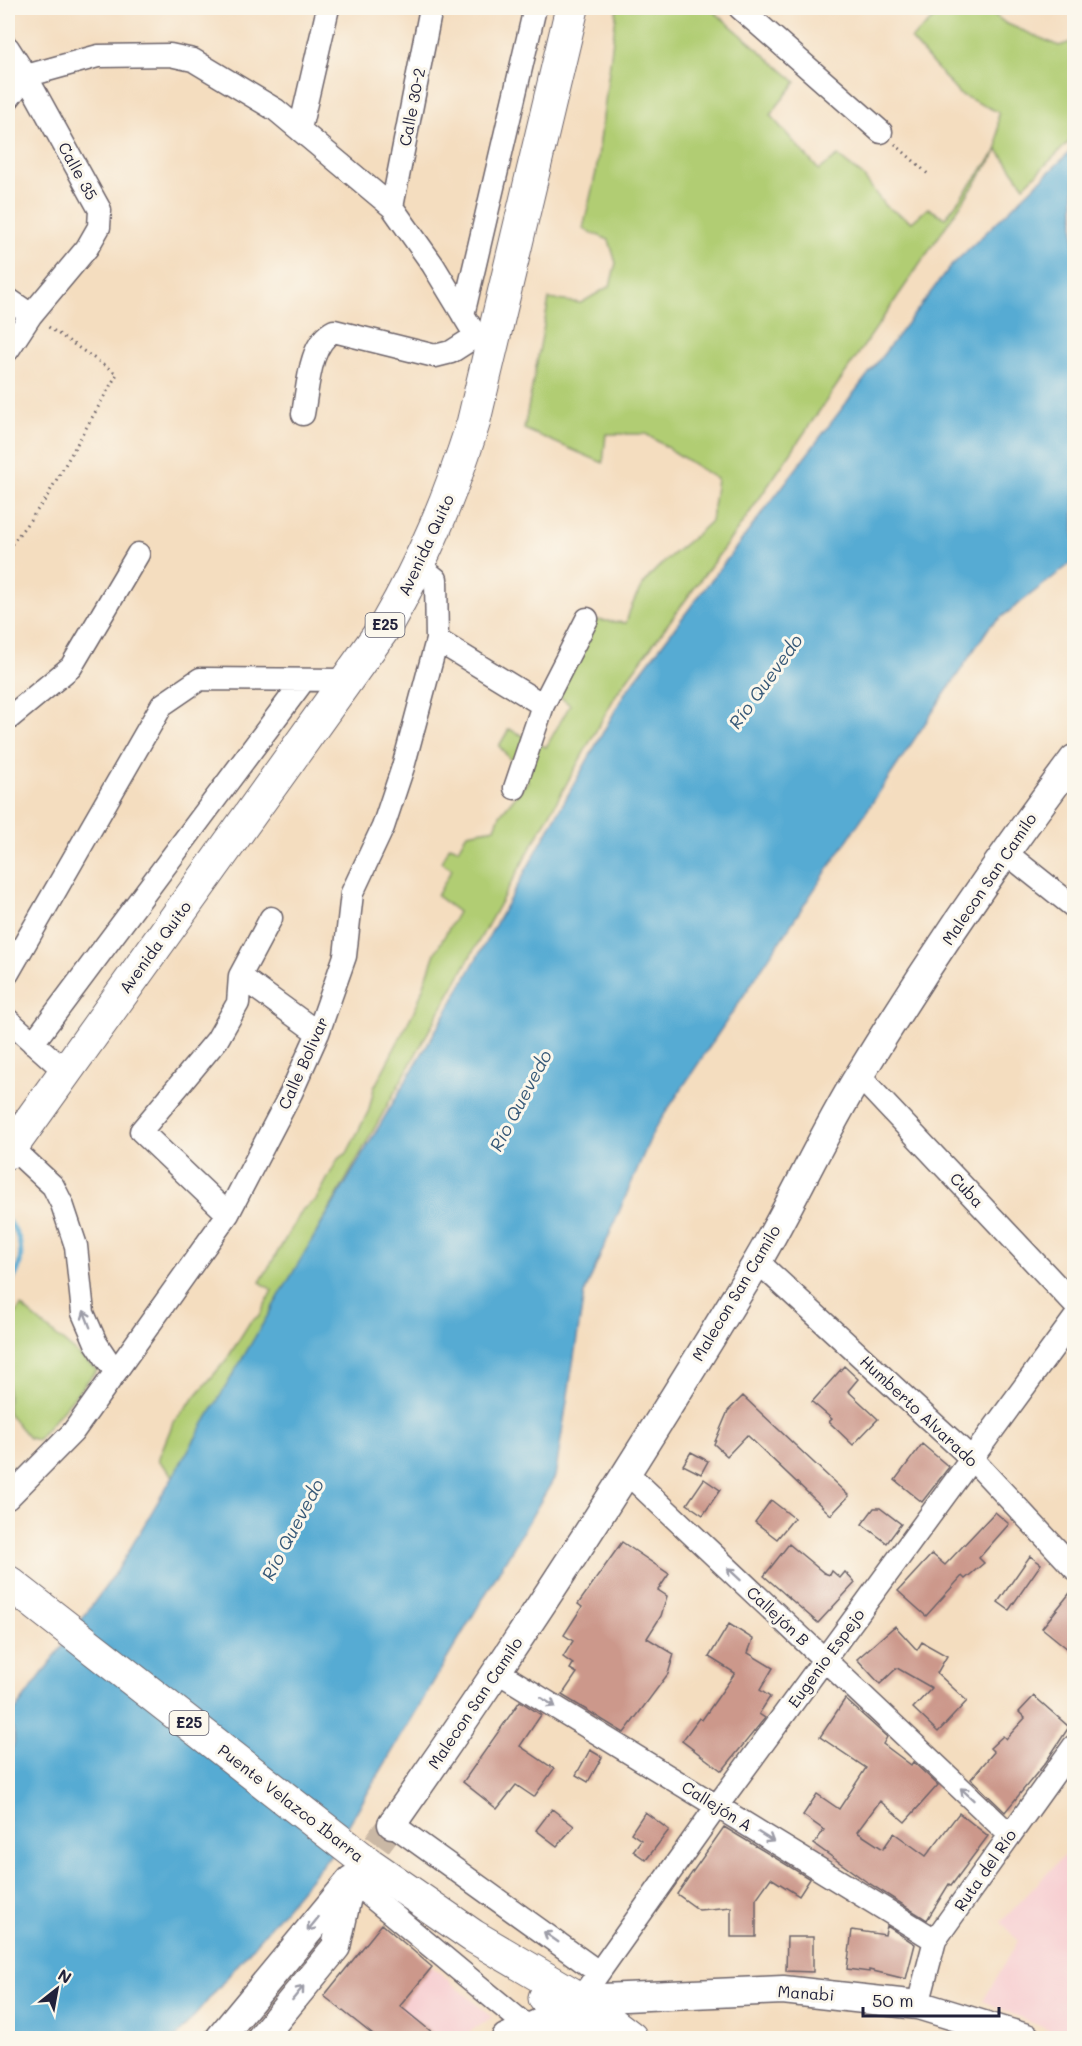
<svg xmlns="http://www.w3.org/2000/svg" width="1082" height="2046" font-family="Mali,sans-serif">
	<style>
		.built { fill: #f7cfd2 }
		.green { fill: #b1cd73; stroke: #6a7857; stroke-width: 1.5 }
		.water { fill: #57abd3; stroke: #3c6687; stroke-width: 1.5 }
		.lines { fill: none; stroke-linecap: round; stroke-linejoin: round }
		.stream { stroke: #57abd3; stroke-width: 5 }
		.building { fill: #cc988b }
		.major-tunnel { stroke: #cab8a5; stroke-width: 28; stroke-dasharray: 28 14; stroke-linecap: butt }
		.minor-casing { stroke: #6c6369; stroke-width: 25 }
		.major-casing { stroke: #6c6369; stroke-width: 31 }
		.highway-casing { stroke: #6c6369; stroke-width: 35 }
		.path { stroke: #6c6369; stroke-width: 3; stroke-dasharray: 1.5 4.5; stroke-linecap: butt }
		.minor { stroke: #fff; stroke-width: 22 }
		.major { stroke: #fff; stroke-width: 28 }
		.highway { stroke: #fff; stroke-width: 33 }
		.oneway { stroke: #9c9ca7 }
		.labels { text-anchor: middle; stroke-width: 6; stroke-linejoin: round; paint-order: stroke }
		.shield { fill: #fbf7ec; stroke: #636270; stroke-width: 1.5 }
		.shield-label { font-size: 15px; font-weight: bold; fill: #22223b }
		.street-label { font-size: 16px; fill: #22223b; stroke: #fbf7ec }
		.water-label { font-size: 18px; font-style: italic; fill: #375978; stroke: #fbf7ec }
	</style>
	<rect width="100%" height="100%" fill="#fbf7ec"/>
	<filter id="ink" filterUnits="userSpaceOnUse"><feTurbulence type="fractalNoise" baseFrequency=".0167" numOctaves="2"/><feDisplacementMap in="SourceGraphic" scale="12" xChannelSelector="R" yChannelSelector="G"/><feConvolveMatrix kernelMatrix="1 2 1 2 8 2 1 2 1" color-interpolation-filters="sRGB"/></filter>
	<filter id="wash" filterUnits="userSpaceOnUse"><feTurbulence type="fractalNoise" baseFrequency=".008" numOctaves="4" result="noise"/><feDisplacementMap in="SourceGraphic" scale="24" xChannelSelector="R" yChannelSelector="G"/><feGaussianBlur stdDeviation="1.35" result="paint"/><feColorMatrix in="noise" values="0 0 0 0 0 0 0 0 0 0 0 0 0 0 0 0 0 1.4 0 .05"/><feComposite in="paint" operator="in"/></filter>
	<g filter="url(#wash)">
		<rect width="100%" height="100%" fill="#f4ddbf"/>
		<path class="built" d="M 1074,1845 L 1074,2038 L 1067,2038 L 983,2001 L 1018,1941 L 1001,1922 Z
			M 382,1924 L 492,2017 L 460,2038 L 377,2038 L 324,1996 Z"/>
		<path class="green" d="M 617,8 L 710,8 L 796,82 L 770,115 L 819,170 L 838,156 L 863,176 L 885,206 L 912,222 L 928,208 L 945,218 L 998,149 L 998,112 L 959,94 L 911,39 L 945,8 L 986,8 L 1005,23 L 1059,46 L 1074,41 L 1074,137 L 1024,186 L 998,150 L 746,518 L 617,693 L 178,1481 L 158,1460 L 173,1423 L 227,1359 L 250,1322 L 260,1315 L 272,1290 L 260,1282 L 303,1209 L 316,1200 L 338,1159 L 347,1153 L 369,1110 L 374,1088 L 417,1005 L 435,953 L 458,912 L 437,896 L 452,869 L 441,862 L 450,846 L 458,849 L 467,833 L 495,828 L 500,815 L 528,781 L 499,746 L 509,729 L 546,747 L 570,705 L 553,691 L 596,620 L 626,623 C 640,569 675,557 711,521 L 717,479 L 646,434 L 606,434 L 603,463 L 524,429 L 549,299 L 581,303 L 610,286 L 616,263 L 609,240 L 583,229 L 596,172 Z
			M 21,1306 L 97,1370 L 37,1440 L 29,1438 L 8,1413 L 8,1325 Z"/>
		<path class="water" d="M 1074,148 L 1074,561 L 990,626 L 654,1130 L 584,1294 L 555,1477 L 332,1853 L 176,2038 L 8,2038 L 8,1757 C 16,1744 16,1733 9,1719 L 117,1571 L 446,1013 L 625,693 L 950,267 Z"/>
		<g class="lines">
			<path class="stream" d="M 8,1221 C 25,1239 25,1268 8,1285"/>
		</g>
		<g id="blocks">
			<path class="building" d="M 844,1366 L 858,1379 L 848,1391 L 878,1419 L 853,1445 L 829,1422 L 832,1419 L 812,1402 Z
				M 743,1396 L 849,1496 L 831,1515 L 747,1435 L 727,1456 L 714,1444 L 728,1411 Z
				M 922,1444 L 949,1467 L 922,1502 L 895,1480 Z
				M 691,1452 L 708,1461 L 701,1474 L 683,1465 Z
				M 704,1479 L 720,1490 L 703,1515 L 687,1504 Z
				M 771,1500 L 794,1518 L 777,1539 L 755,1522 Z
				M 874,1508 L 880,1508 L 901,1524 L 887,1543 L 862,1524 Z
				M 995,1512 L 1009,1524 L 979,1558 L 984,1563 L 965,1579 L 962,1576 L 926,1616 L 898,1591 L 932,1554 L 945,1565 Z
				M 622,1542 L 669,1574 L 658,1590 L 667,1596 L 661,1616 L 647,1638 L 674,1654 L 668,1674 L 624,1733 L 562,1695 L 577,1673 L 570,1669 L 573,1664 L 563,1657 L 573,1641 L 564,1635 L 582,1607 L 578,1604 Z
				M 789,1544 L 824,1573 L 830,1575 L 832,1571 L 840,1578 L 845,1572 L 855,1583 L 818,1623 L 764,1576 Z
				M 1030,1556 L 1041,1564 L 1009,1610 L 998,1602 Z
				M 1074,1588 L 1074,1654 L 1042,1628 Z
				M 729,1624 L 753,1639 L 748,1653 L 773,1668 L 760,1690 L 770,1697 L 759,1714 L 765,1718 L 722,1771 L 682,1741 L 699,1718 L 702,1720 L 735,1673 L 709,1657 Z
				M 895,1626 L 917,1650 L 922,1642 L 947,1656 L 937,1673 L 967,1701 L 938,1732 L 913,1708 L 932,1688 L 897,1668 L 880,1684 L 857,1659 Z
				M 1034,1696 L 1069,1727 L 1046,1762 L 1005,1812 L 971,1779 L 994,1752 L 990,1748 L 1003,1736 L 1006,1739 L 1025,1718 L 1019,1712 Z
				M 845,1699 L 887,1737 L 883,1744 L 911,1765 L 913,1762 L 938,1785 L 905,1822 L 880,1801 L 857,1832 L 883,1849 L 894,1833 L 926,1856 L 959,1813 L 988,1836 L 951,1886 L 949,1884 L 927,1920 L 867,1882 L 814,1844 L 824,1830 L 803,1815 L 817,1794 L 839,1809 L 866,1768 L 820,1737 Z
				M 520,1701 L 541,1715 L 520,1746 L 554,1769 L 534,1797 L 516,1785 L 497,1809 L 463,1782 Z
				M 590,1750 L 602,1757 L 588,1782 L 576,1775 Z
				M 552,1809 L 574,1826 L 557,1846 L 536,1830 Z
				M 645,1812 L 669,1830 L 646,1860 L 633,1851 L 641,1840 L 631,1833 Z
				M 724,1827 L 810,1879 L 799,1896 L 771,1878 L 756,1899 L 756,1937 L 731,1937 L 731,1907 L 699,1910 L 677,1894 Z
				M 382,1924 L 432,1967 L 400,2006 L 439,2038 L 377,2038 L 324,1996 Z
				M 887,1926 L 915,1944 L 906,1979 L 869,1970 L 869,1972 L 847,1969 L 852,1930 L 885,1935 Z
				M 787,1937 L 813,1937 L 813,1972 L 786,1971 Z"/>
		</g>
	</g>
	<g filter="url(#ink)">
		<use href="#blocks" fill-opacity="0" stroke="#6c6369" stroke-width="1.5"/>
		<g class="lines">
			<path class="major-tunnel" d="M 352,1878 L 392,1824"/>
			<g class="minor-casing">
				<path id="minor" d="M 740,8 L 881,132
					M 8,48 L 26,76 L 8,99
					M 300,129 L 328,8
					M 392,207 L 431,8
					M 8,299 L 31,315
					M 463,315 L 535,8
					M 8,350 L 31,315 L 87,248 L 99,227 L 100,210 L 26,76 L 98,56 L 170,55 L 193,60 L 276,110 L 392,207 L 433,265 L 476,336 L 494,341
					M 303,414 C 308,388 309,343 334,331 L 435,356 L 451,352 L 476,336
					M 437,640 L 543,705 L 587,619
					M 8,719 L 71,667 L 138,554
					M 515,788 L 543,705
					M 1005,852 L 1074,907
					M 271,918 L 240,976 L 318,1033
					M 8,973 L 162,705 L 200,679 L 346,680
					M 8,1020 L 66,1072
					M 33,1043 L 304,680
					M 859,1076 L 1074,1304
					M 11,1147 L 53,1186 L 62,1204 L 76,1246 L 83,1313 L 96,1343 L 114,1370
					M 228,1214 L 141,1131 L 217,1040 L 238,1003 L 240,976
					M 757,1261 L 971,1458 L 1074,1568
					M 626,1472 L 1010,1835
					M 8,1498 L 73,1432 L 228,1214 L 291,1093 L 318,1033 L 345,956 L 352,893 L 383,827 L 403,767 L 437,640 L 436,579 L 420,566
					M 498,1672 L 935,1940
					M 392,1824 L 598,1972
					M 351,1880 L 529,2028
					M 580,1999 L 717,1806 L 1074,1319
					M 918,2005 L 935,1940 L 1074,1746"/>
			</g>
			<g class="major-casing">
				<path id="major" d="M 392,1824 C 520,1642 641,1454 756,1264 C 793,1202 822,1135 860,1074 C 926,966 998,860 1074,759
					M 580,1999 L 783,1990 L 918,2005 L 1026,2038
					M 220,2038 L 351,1880
					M 261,2038 L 336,1947 L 350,1883
					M 506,2038 L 562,2013"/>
			</g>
			<g class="highway-casing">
				<path id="highway" d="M 8,1152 L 386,625 C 425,557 449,499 473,424 L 572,8
					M 8,1582 L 369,1864 L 473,1936 L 580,1999 L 631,2038
					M 545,1998 L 593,2038"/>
			</g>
			<path class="path" d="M 895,144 L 929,175
				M 8,549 L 45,500 L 117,374 L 47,326"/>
			<use href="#minor" class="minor"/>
			<use href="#major" class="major"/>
			<use href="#highway" class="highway"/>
		</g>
		<defs><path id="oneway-shaft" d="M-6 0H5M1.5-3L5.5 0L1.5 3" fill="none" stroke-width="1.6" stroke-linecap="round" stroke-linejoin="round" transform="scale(1.5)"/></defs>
		<g class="oneway">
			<use href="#oneway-shaft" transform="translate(87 1319) rotate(-111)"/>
			<use href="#oneway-shaft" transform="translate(734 1574) rotate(-137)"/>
			<use href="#oneway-shaft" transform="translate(548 1702) rotate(32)"/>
			<use href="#oneway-shaft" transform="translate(967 1794) rotate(-137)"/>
			<use href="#oneway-shaft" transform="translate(766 1837) rotate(32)"/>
			<use href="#oneway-shaft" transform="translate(313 1924) rotate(129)"/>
			<use href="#oneway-shaft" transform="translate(551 1937) rotate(-145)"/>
			<use href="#oneway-shaft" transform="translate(298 1993) rotate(-51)"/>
		</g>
	</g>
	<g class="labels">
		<g class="shield">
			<rect x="365.5" y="613" width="39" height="24" rx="4.5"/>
			<rect x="169.5" y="1711" width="39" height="24" rx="4.5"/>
		</g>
		<g class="shield-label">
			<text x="385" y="630">E25</text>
			<text x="189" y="1728">E25</text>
		</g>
		<g class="street-label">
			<text transform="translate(412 107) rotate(-79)" y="6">Calle 30-2</text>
			<text transform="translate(78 171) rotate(61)" y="6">Calle 35</text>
			<text transform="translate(426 545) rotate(-65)" y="6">Avenida Quito</text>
			<text transform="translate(989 879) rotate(-56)" y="6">Malecon San Camilo</text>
			<text transform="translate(155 947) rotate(-54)" y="6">Avenida Quito</text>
			<text transform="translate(303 1063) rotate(-66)" y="6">Calle Bolivar</text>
			<text transform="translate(967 1190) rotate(47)" y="6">Cuba</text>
			<text transform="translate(736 1293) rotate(-59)" y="6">Malecon San Camilo</text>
			<text transform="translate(919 1411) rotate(43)" y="6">Humberto Alvarado</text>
			<text transform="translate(778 1616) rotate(43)" y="6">Callejón B</text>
			<text transform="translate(826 1658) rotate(-54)" y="6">Eugenio Espejo</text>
			<text transform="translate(475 1703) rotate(-56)" y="6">Malecon San Camilo</text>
			<text transform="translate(291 1803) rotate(38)" y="6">Puente Velazco Ibarra</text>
			<text transform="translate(717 1806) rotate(32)" y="6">Callejón A</text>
			<text transform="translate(985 1870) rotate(-55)" y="6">Ruta del Río</text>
			<text transform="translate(806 1993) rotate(4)" y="6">Manabi</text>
		</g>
		<g class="water-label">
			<text transform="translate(766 682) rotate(-54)" y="6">Río Quevedo</text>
			<text transform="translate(521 1101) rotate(-62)" y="6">Río Quevedo</text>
			<text transform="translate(293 1530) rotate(-62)" y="6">Río Quevedo</text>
		</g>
	</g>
	<rect width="1082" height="2046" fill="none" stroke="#fbf7ec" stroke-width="30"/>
	<g transform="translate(57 1989) rotate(31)" stroke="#fbf7ec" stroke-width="4.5" paint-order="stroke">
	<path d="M0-4.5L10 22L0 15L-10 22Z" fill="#22223b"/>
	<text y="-9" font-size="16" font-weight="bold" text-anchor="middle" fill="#22223b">N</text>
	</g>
	<path d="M863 2007v9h136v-9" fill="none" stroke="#22223b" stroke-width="3"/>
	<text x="872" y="2007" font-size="18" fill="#22223b" stroke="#fbf7ec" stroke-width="4.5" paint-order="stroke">50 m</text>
</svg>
